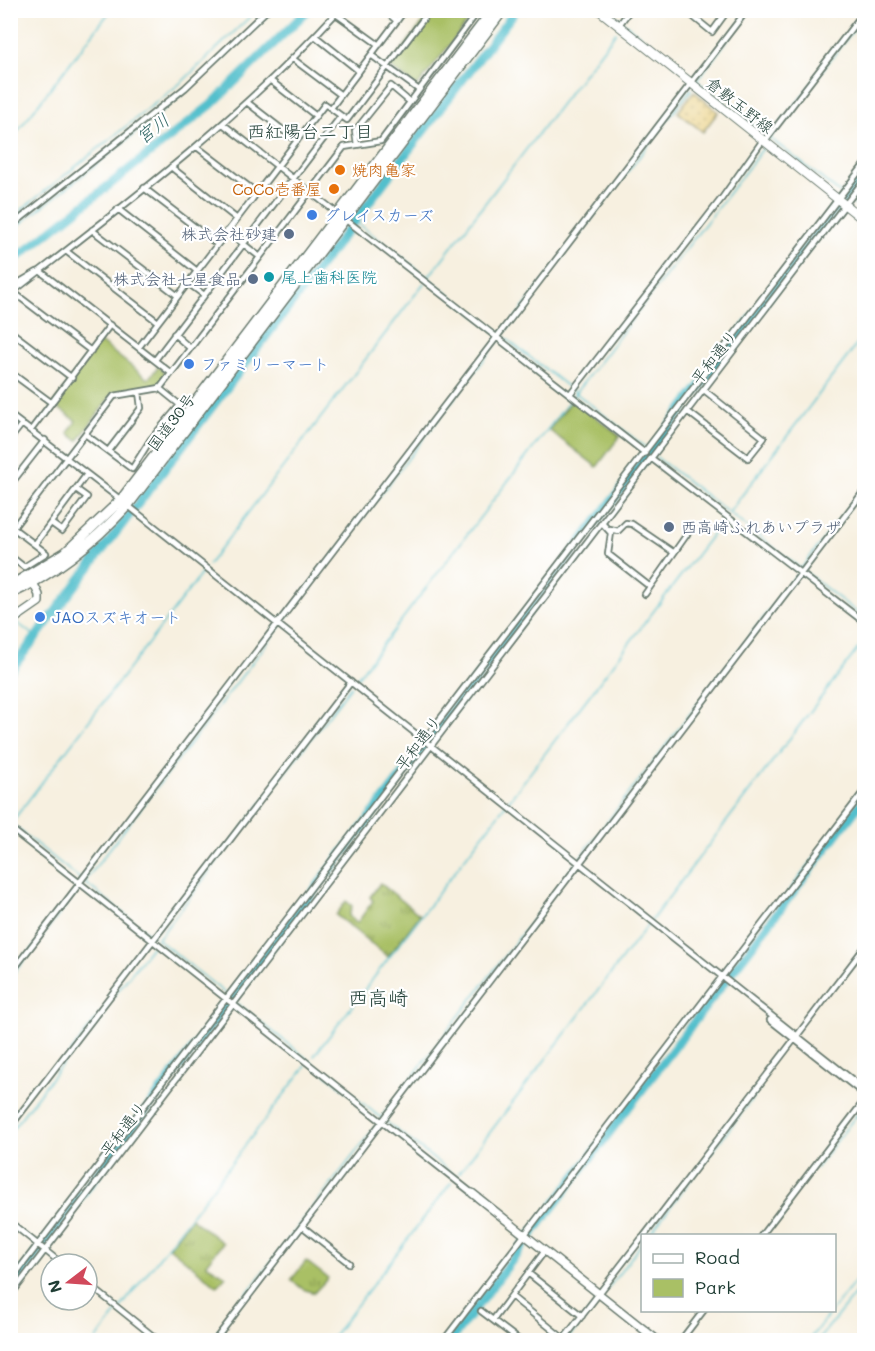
<svg xmlns="http://www.w3.org/2000/svg" width="875" height="1351" font-family="Mali,'Klee One',sans-serif">
	<style>
		.grass { fill: url(#grass-tufts); stroke: #647e4c; stroke-width: 1.5 }
		.sand { fill: url(#sand-dots); stroke: #868c69; stroke-width: 1.5 }
		.park { fill: #a9c065; stroke: #647e4c; stroke-width: 1.5 }
		.lines { fill: none; stroke-linecap: round; stroke-linejoin: round }
		.stream { stroke: #52bfcc; stroke-width: 1.5 }
		.river { stroke: #52bfcc; stroke-width: 9 }
		.street-casing { stroke: #6b7c70; stroke-width: 8 }
		.secondary-casing { stroke: #6b7c70; stroke-width: 10 }
		.primary-casing { stroke: #6b7c70; stroke-width: 10 }
		.highway-casing { stroke: #6b7c70; stroke-width: 12 }
		.street { stroke: #fff; stroke-width: 4.5 }
		.secondary { stroke: #fff; stroke-width: 7 }
		.primary { stroke: #fff; stroke-width: 8 }
		.highway { stroke: #fff; stroke-width: 9 }
		.food-dot { fill: #e8710a; stroke: #fff; stroke-width: 2 }
		.shop-dot { fill: #3f7fe0; stroke: #fff; stroke-width: 2 }
		.service-dot { fill: #5c6f8a; stroke: #fff; stroke-width: 2 }
		.culture-dot { fill: #0f9aa8; stroke: #fff; stroke-width: 2 }
		.labels { text-anchor: middle; stroke-width: 4.5; stroke-linejoin: round; paint-order: stroke }
		.street-label { font-size: 16px; fill: #1f3d34; stroke: #fff }
		.food-label { font-size: 16px; fill: #c56008; stroke: #fff; text-anchor: start }
		.shop-label { font-size: 16px; fill: #366cbe; stroke: #fff; text-anchor: start }
		.service-label { font-size: 16px; fill: #4e5e75; stroke: #fff; text-anchor: end }
		.culture-label { font-size: 16px; fill: #0d838f; stroke: #fff; text-anchor: start }
		.water-label { font-size: 18px; font-style: italic; fill: #2e6462; stroke: #fff }
		.neighbourhood-label { font-size: 18px; fill: #1f3d34; stroke: #fff }
		.quarter-label { font-size: 20px; fill: #1f3d34; stroke: #fff }
	</style>
	<defs>
		<pattern id="grass-tufts" width="24" height="20" patternUnits="userSpaceOnUse" patternTransform="scale(1.5)"><rect width="24" height="20" fill="#a9c065"/><path d="M3 7l-1-3M5 7V3M7 7l1-3M15 17l-1-3M17 17v-4M19 17l1-3" fill="none" stroke="#899d54"/></pattern>
		<pattern id="sand-dots" width="8" height="8" patternUnits="userSpaceOnUse" patternTransform="scale(1.5)"><rect width="8" height="8" fill="#eeda9e"/><path d="M2 2h.1M6 6h.1" fill="none" stroke="#ccbc89" stroke-width="1.8" stroke-linecap="round"/></pattern>
	</defs>
	<rect width="100%" height="100%" fill="#fff"/>
	<filter id="ink" filterUnits="userSpaceOnUse"><feTurbulence type="fractalNoise" baseFrequency=".0167" numOctaves="2"/><feDisplacementMap in="SourceGraphic" scale="12" xChannelSelector="R" yChannelSelector="G"/><feConvolveMatrix kernelMatrix="1 2 1 2 8 2 1 2 1" color-interpolation-filters="sRGB"/></filter>
	<filter id="wash" filterUnits="userSpaceOnUse"><feTurbulence type="fractalNoise" baseFrequency=".008" numOctaves="4" result="noise"/><feDisplacementMap in="SourceGraphic" scale="24" xChannelSelector="R" yChannelSelector="G"/><feGaussianBlur stdDeviation="1.35" result="paint"/><feColorMatrix in="noise" values="0 0 0 0 0 0 0 0 0 0 0 0 0 0 0 0 0 1.4 0 .05"/><feComposite in="paint" operator="in"/></filter>
	<g filter="url(#wash)">
		<rect width="100%" height="100%" fill="#f7f0e0"/>
		<path class="grass" d="M 380,883 L 420,915 L 388,957 L 336,915 L 346,901 L 352,906 L 349,916 L 357,923 L 373,901 L 370,897 Z
			M 191,1218 L 223,1243 L 206,1264 L 226,1276 L 217,1286 L 169,1247 Z
			M 306,1261 L 328,1278 L 314,1293 L 303,1289 L 291,1280 Z"/>
		<path class="sand" d="M 694,91 L 718,112 L 703,132 L 678,112 Z"/>
		<path class="park" d="M 432,11 L 476,11 L 417,87 L 389,66 Z
			M 100,342 L 148,379 L 159,366 L 166,375 L 156,388 L 113,393 L 78,441 L 68,433 L 76,421 L 53,404 Z
			M 573,399 L 620,436 L 597,467 L 549,430 Z"/>
		<g class="lines">
			<path class="stream" d="M 608,10 L 692,77
				M 696,80 L 840,193
				M 697,80 L 750,10
				M 769,139 L 864,16
				M 10,141 L 111,10
				M 851,202 L 864,212
				M 10,219 L 183,81 L 257,10
				M 355,221 L 645,447
				M 10,232 C 100,161 192,92 273,10
				M 427,279 L 616,32
				M 501,337 L 691,89
				M 656,457 L 800,568
				M 730,511 L 864,335
				M 208,565 L 424,283
				M 800,570 L 864,487
				M 804,571 L 864,618
				M 16,622 L 36,637
				M 354,682 L 764,147
				M 10,823 L 153,937
				M 11,823 L 205,569
				M 85,881 L 498,341
				M 157,939 L 226,994
				M 157,940 L 351,686
				M 10,978 L 78,890
				M 237,1003 L 381,1118
				M 761,1010 L 771,1019
				M 314,1056 L 724,519
				M 856,1116 L 864,1121
				M 381,1118 L 797,574
				M 385,1121 L 473,1190
				M 10,1132 L 153,945
				M 816,1168 L 864,1105
				M 459,1173 L 864,641
				M 648,1236 L 760,1088
				M 606,1291 L 642,1243
				M 834,1308 L 859,1277
				M 96,1340 L 306,1066
				M 211,1340 L 376,1126
				M 330,1340 L 451,1183
				M 567,1340 L 599,1300
				M 809,1340 L 832,1310
				M 818,1340 L 863,1284"/>
			<path class="river" d="M 10,263 L 211,105 L 308,10
				M 10,671 L 516,10
				M 10,1288 L 864,172
				M 451,1340 L 864,799"/>
		</g>
	</g>
	<g filter="url(#ink)">
		<g class="lines">
			<g class="street-casing">
				<path id="street" d="M 384,10 L 397,21
					M 685,10 L 712,32 L 728,10
					M 336,14 L 379,45
					M 619,25 L 630,10
					M 315,36 L 359,71
					M 371,55 L 419,90
					M 293,59 L 341,95
					M 271,81 L 316,116
					M 248,103 L 297,141
					M 331,108 L 405,10
					M 223,124 L 645,453
					M 765,141 L 864,12
					M 357,145 L 355,131 L 391,86 L 410,102
					M 197,147 L 257,193
					M 171,167 L 237,219
					M 144,188 L 217,244
					M 118,209 L 197,271
					M 10,227 L 185,88 L 267,10
					M 92,230 L 178,296
					M 227,231 L 260,257
					M 66,251 L 158,322
					M 40,271 L 171,373
					M 188,283 L 204,295
					M 10,288 L 37,272
					M 13,292 L 91,351
					M 10,294 C 125,205 241,118 339,10
					M 10,331 L 72,378
					M 174,334 L 190,348
					M 139,347 L 325,104 L 347,120 L 430,10
					M 155,360 L 341,116
					M 10,372 L 52,403
					M 570,394 L 722,198 L 763,140
					M 687,411 L 748,458 L 764,438 L 704,390
					M 10,415 L 121,500 L 864,1089
					M 31,430 L 110,325
					M 85,434 L 132,469 L 151,439 L 180,405 L 159,388
					M 10,439 L 22,424
					M 108,451 L 141,408 L 139,392
					M 651,458 L 864,622
					M 10,485 L 45,440
					M 51,523 L 62,531 L 87,497 L 76,489
					M 602,523 L 611,533 L 608,554 L 649,586
					M 610,529 L 618,531 L 626,523 L 632,524 L 673,552
					M 10,532 L 114,396 L 160,388 L 344,147 L 381,141 L 479,10
					M 35,544 L 87,474
					M 10,556 L 24,567 L 46,553 L 13,528
					M 645,594 L 690,530
					M 10,828 L 472,1193
					M 79,883 L 747,10
					M 10,974 L 80,883
					M 770,1020 L 864,1094
					M 10,1127 L 351,682
					M 10,1222 L 62,1264
					M 302,1226 L 349,1263
					M 644,1236 L 864,948
					M 761,1236 L 864,1101
					M 528,1273 L 582,1316
					M 10,1281 L 864,165
					M 87,1283 L 158,1340
					M 10,1296 L 864,180
					M 511,1296 L 564,1339
					M 481,1311 L 519,1340
					M 493,1320 L 544,1252
					M 215,1340 L 864,491
					M 444,1340 L 864,791
					M 563,1340 L 642,1238
					M 681,1340 L 704,1310"/>
			</g>
			<g class="secondary-casing">
				<path id="secondary" d="M 10,622 L 39,602 L 39,595 L 31,578
					M 472,1193 L 657,1340"/>
			</g>
			<g class="primary-casing">
				<path id="primary" d="M 599,10 L 864,220"/>
			</g>
			<g class="highway-casing">
				<path id="highway" d="M 10,586 L 65,553 L 121,500 L 493,10
					M 10,594 C 56,573 94,542 128,505 L 503,10"/>
			</g>
			<use href="#street" class="street"/>
			<use href="#secondary" class="secondary"/>
			<use href="#primary" class="primary"/>
			<use href="#highway" class="highway"/>
		</g>
	</g>
	<g class="food-dot">
		<circle cx="340" cy="170" r="6"/>
		<circle cx="334" cy="189" r="6"/>
	</g>
	<g class="shop-dot">
		<circle cx="312" cy="215" r="6"/>
		<circle cx="189" cy="364" r="6"/>
		<circle cx="40" cy="617" r="6"/>
	</g>
	<g class="service-dot">
		<circle cx="289" cy="234" r="6"/>
		<circle cx="253" cy="279" r="6"/>
		<circle cx="669" cy="527" r="6"/>
	</g>
	<circle class="culture-dot" cx="269" cy="277" r="6"/>
	<g class="labels">
		<g class="street-label">
			<text transform="translate(740 105) rotate(38)" y="6">倉敷玉野線</text>
			<text transform="translate(714 357) rotate(-52)" y="6">平和通り</text>
			<text transform="translate(171 422) rotate(-53)" y="6">国道30号</text>
			<text transform="translate(418 743) rotate(-53)" y="6">平和通り</text>
			<text transform="translate(123 1129) rotate(-53)" y="6">平和通り</text>
		</g>
		<g class="food-label">
			<text x="352" y="176">焼肉亀家</text>
			<text x="322" y="195" text-anchor="end">CoCo壱番屋</text>
		</g>
		<g class="shop-label">
			<text x="324" y="221">グレイスカーズ</text>
			<text x="201" y="370">ファミリーマート</text>
			<text x="52" y="623">JAOスズキオート</text>
		</g>
		<g class="service-label">
			<text x="277" y="240">株式会社砂建</text>
			<text x="241" y="285">株式会社七星食品</text>
			<text x="681" y="533" text-anchor="start">西高崎ふれあいプラザ</text>
		</g>
		<g class="culture-label">
			<text x="281" y="283">尾上歯科医院</text>
		</g>
		<g class="water-label">
			<text transform="translate(153 129) rotate(-38)" y="6">宮川</text>
		</g>
		<g class="neighbourhood-label">
			<text x="310" y="138">西紅陽台二丁目</text>
		</g>
		<g class="quarter-label">
			<text x="378" y="1005">西高崎</text>
		</g>
	</g>
	<rect width="875" height="1351" fill="none" stroke="#fff" stroke-width="36"/>
	<rect x="641" y="1234" width="195" height="78" fill="#ffffff" stroke="#a5b1ae" stroke-width="1.5"/>
	<rect x="653" y="1254" width="30" height="9" fill="#ffffff" stroke="#a5b1ae" stroke-width="1.5"/>
	<text x="695" y="1264" font-size="18" fill="#1f3d34">Road</text>
	<rect x="653" y="1279" width="30" height="18" fill="#a9c065" stroke="#a5b1ae" stroke-width="1.5"/>
	<text x="695" y="1294" font-size="18" fill="#1f3d34">Park</text>
	<g transform="translate(69 1282) rotate(253)"><circle r="28" fill="#ffffff" stroke="#a5b1ae" stroke-width="1.5"/>
	<path d="M0-4.5L10 22L0 15L-10 22Z" fill="#d1495b"/>
	<text y="-9" font-size="16" font-weight="bold" text-anchor="middle" fill="#1f3d34">N</text>
	</g>
</svg>
